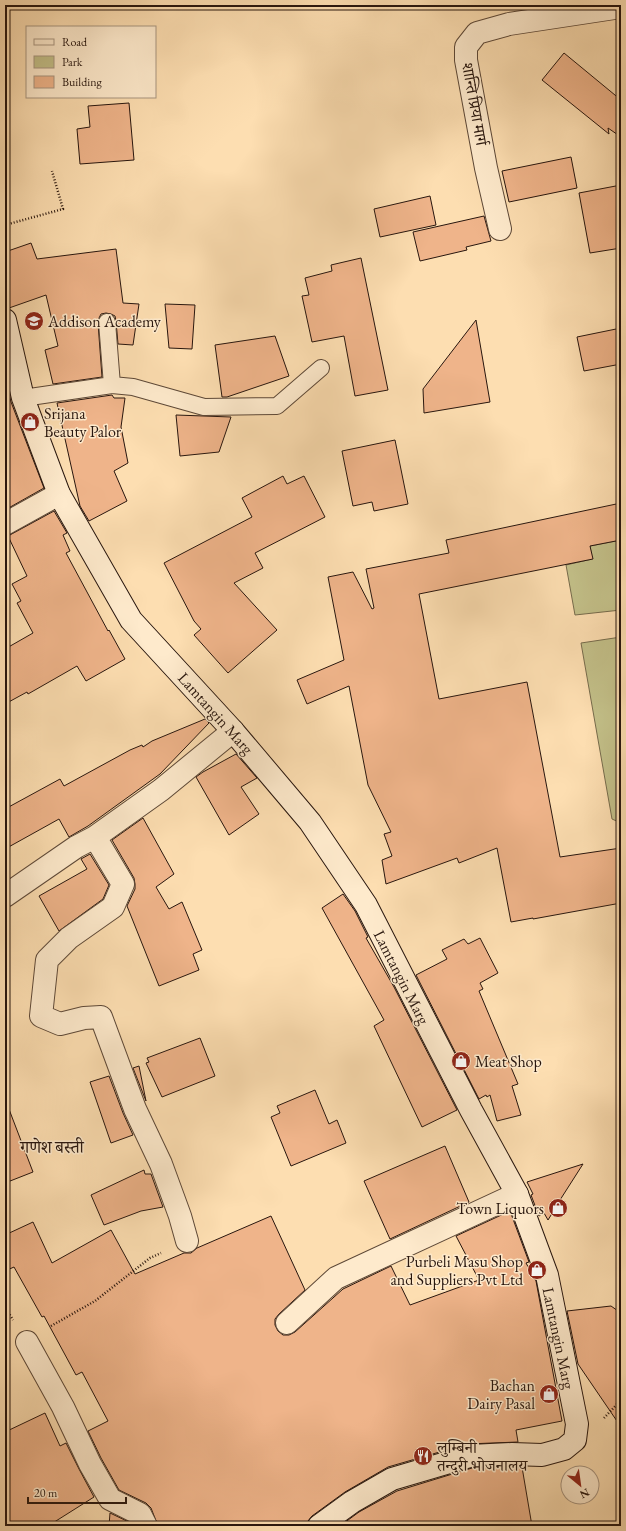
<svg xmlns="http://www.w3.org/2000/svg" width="626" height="1531" font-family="'EB Garamond','Noto Serif Devanagari',serif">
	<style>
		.green { fill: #c3c089; stroke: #766b4c }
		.building { fill: #efb48a; stroke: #28160e }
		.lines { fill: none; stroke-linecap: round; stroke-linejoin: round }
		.lane-casing { stroke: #5d4837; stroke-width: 18 }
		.street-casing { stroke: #5d4837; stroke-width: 24 }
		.secondary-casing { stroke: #28160e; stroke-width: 24 }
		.path { stroke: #28160e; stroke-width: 2.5; stroke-dasharray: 1 2; stroke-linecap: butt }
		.lane { stroke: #feeacc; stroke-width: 16 }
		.street { stroke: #feeacc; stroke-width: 22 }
		.secondary { stroke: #feeacc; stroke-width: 22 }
		.labels { text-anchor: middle; stroke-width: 3; stroke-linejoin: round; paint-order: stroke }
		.street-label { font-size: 16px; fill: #28160e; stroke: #feeacc }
		.poi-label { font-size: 16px; fill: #28160e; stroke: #feeacc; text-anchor: start }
		.neighbourhood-label { font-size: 17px; fill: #28160e; stroke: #feeacc }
	</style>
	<rect width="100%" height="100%" fill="#fddeb1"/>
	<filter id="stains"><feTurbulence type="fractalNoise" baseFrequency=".005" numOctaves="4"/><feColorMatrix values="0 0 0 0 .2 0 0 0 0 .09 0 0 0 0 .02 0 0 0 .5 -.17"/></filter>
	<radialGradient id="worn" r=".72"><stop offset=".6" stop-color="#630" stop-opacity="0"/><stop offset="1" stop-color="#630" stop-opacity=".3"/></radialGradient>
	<path class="green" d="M 621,540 L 621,610 L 575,615 L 566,565 L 592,559 L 590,546 Z
		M 621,637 L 621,823 L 612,819 L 581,643 Z"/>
	<path class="building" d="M 564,53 L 621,100 L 621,137 L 608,128 L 609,134 L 542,80 Z
		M 129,103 L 134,160 L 80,164 L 77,129 L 90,127 L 88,106 Z
		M 571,157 L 577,188 L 509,202 L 502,171 Z
		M 621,185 L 621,248 L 590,253 L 579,193 Z
		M 430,196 L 436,225 L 380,237 L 374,209 Z
		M 484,216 L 491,241 L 466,247 L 467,250 L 420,261 L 413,232 Z
		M 31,243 L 37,259 L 116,249 L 123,303 L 139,304 L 133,345 L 118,344 L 116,321 L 115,316 L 111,314 L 106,313 L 101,314 L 99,318 L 98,323 L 102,377 L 53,384 L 45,350 L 58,346 L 46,295 L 9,308 L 5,308 L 5,252 Z
		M 361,258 L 388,390 L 355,396 L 344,336 L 312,342 L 302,296 L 309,295 L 305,278 L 332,271 L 331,265 Z
		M 165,304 L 195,305 L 192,349 L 169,348 Z
		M 476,320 L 490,402 L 424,413 L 423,389 Z
		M 621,328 L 621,364 L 584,371 L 577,337 Z
		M 275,336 L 289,376 L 227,397 L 222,397 L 215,345 Z
		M 5,384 L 8,390 L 11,402 L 44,488 L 5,510 Z
		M 112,395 L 114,398 L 125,398 L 121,427 L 128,463 L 114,471 L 127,501 L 89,521 L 80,506 L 57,403 Z
		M 176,415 L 231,417 L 219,452 L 180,456 Z
		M 395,440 L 408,504 L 374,511 L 372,502 L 353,506 L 342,451 Z
		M 283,476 L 287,484 L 304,476 L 325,517 L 255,553 L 263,568 L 234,583 L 277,630 L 228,673 L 194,635 L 201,629 L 194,621 L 164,563 L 252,517 L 242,498 Z
		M 621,503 L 621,540 L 590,546 L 593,559 L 419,594 L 439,699 L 527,682 L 560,857 L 621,848 L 621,903 L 533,919 L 533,918 L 511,922 L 497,848 L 459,863 L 457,858 L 386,884 L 382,860 L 392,856 L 384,834 L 391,832 L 368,785 L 349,686 L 307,704 L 297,680 L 344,660 L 328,577 L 353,572 L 372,609 L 374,608 L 366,569 L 449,553 L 446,540 Z
		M 54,511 L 67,533 L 63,535 L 70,551 L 66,553 L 108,631 L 109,630 L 125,659 L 86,681 L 77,666 L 28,694 L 27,692 L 5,704 L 5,649 L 33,633 L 17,603 L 21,601 L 12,584 L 27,576 L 8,536 Z
		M 205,719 L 209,723 L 160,774 L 88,826 L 69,837 L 59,819 L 5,849 L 5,809 L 60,779 L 64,786 L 130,750 L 142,745 L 143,747 L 152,741 Z
		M 236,754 L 257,778 L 241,787 L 259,814 L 229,835 L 196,777 L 203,772 Z
		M 143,818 L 174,874 L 156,887 L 169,909 L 182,902 L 202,950 L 193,954 L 199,970 L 159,986 L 127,906 L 135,889 L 135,884 L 134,878 L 112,840 Z
		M 90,854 L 109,885 L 103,899 L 59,931 L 39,896 L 87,869 L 81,859 Z
		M 343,894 L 355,911 L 368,937 L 366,938 L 394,987 L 457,1110 L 422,1127 L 374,1026 L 384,1020 L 322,908 Z
		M 480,938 L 498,973 L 480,983 L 483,989 L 479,991 L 518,1084 L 512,1086 L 521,1115 L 497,1121 L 490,1095 L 487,1097 L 486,1095 L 479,1099 L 416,975 L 447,959 L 442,950 L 464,939 L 468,944 Z
		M 200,1038 L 215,1076 L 162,1097 L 146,1063 L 149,1062 L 147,1058 Z
		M 139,1066 L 146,1101 L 133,1068 Z
		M 109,1076 L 123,1113 L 133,1135 L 111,1143 L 90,1082 Z
		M 315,1090 L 329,1124 L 337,1120 L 346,1143 L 291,1166 L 271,1117 L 280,1113 L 277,1106 Z
		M 7,1104 L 33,1172 L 5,1183 L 5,1105 Z
		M 445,1146 L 469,1202 L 390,1239 L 364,1181 Z
		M 583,1164 L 560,1200 L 562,1204 L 556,1207 L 548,1220 L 544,1213 L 539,1216 L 531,1195 L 533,1194 L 527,1182 Z
		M 144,1170 L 145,1174 L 151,1174 L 163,1207 L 141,1211 L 104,1225 L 91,1195 Z
		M 510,1211 L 529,1262 L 526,1263 L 536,1281 L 562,1421 L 516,1430 L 518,1442 L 467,1444 L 388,1467 L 345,1492 L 312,1516 L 308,1521 L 307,1526 L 158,1526 L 151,1508 L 146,1503 L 119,1490 L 101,1458 L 88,1431 L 108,1421 L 82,1372 L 76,1375 L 44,1316 L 42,1317 L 14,1267 L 5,1271 L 5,1235 L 33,1222 L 52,1263 L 111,1230 L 135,1274 L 184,1253 L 191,1253 L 197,1248 L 271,1216 L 305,1290 L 279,1314 L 275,1319 L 275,1325 L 278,1331 L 283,1335 L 289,1335 L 295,1332 L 343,1289 L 391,1266 L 410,1305 L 479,1280 L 456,1236 Z
		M 611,1306 L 621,1313 L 621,1427 L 578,1364 L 567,1311 Z
		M 45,1413 L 60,1446 L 66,1443 L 79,1469 L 94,1497 L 48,1526 L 5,1526 L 5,1432 Z
		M 512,1467 L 522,1467 L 532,1526 L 340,1526 L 359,1512 L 397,1491 L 472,1468 Z
		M 110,1513 L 131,1523 L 132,1526 L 109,1526 Z"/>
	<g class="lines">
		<g class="lane-casing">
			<path id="lane" d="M 112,385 L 133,387 L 204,407 L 277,406 L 321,368
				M 23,398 L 112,385 L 107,322"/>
		</g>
		<g class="street-casing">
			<path id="street" d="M 500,229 L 486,168 L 466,60 L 466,47 L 477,33 L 509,24 L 621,7
				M 5,524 L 59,494
				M 95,837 L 123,884 L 113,907 L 69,938 L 47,960 L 41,1016 L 60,1024 L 84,1018 L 101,1017 L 135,1109 L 161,1164 L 180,1216 L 187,1241
				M 5,896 L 76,847 L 95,837 L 161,790 L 233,731
				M 287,1323 L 336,1278 L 517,1194
				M 27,1342 L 63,1407 L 90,1464 L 110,1499 L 140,1514 L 146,1526"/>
		</g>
		<g class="secondary-casing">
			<path id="secondary" d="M 5,320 L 23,398 L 59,494 L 131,620 L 233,731 L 310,822 L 366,905 L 471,1110 L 517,1194 L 547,1275 L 577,1424 L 575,1440 L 564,1449 L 542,1455 L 512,1454 L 470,1456 L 392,1479 L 352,1502 L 319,1526"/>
		</g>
		<path class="path" d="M 5,225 L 63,209 L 52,171
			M 5,1307 L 13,1320
			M 51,1326 L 95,1301 L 150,1258 L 161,1253
			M 604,1418 L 621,1400"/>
		<use href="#lane" class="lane"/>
		<use href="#street" class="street"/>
		<use href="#secondary" class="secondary"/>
	</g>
	<defs>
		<g id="school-disc" transform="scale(1)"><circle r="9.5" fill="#8f2418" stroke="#feeacc"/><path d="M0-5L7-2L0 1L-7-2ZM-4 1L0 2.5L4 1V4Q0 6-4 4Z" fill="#fff"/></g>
		<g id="shop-disc" transform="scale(1)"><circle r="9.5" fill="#8f2418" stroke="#feeacc"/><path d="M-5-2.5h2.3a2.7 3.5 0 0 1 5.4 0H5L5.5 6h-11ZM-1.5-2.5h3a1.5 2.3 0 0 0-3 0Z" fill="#fff"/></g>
		<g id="restaurant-disc" transform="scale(1)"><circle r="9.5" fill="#8f2418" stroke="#feeacc"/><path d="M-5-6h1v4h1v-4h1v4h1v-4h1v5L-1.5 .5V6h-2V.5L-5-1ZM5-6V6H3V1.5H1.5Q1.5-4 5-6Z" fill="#fff"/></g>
	</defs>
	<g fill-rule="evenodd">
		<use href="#school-disc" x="34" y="321"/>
		<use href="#shop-disc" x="30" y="422"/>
		<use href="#shop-disc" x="461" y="1061"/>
		<use href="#shop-disc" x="558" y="1208"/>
		<use href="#shop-disc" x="537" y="1270"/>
		<use href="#shop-disc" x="549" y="1394"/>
		<use href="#restaurant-disc" x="423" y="1456"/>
	</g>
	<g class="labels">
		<g class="street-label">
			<text transform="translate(475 104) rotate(80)" y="6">शान्ति प्रिया मार्ग</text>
			<text transform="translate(216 713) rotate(48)" y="6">Lamtangin Marg</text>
			<text transform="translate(402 977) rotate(63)" y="6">Lamtangin Marg</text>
			<text transform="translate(559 1338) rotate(78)" y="6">Lamtangin Marg</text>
		</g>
		<g class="poi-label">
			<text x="48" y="327">Addison Academy</text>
			<text x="44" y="419">Srijana<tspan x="44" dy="18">Beauty Palor</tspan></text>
			<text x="475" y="1067">Meat Shop</text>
			<text x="544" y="1214" text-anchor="end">Town Liquors</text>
			<text x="523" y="1267" text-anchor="end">Purbeli Masu Shop<tspan x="523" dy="18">and Suppliers Pvt Ltd</tspan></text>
			<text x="535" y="1391" text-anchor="end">Bachan<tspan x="535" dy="18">Dairy Pasal</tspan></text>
			<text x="437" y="1453">लुम्बिनी<tspan x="437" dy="18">तन्दुरी भोजनालय</tspan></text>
		</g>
		<g class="neighbourhood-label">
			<text x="52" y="1153">गणेश बस्ती</text>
		</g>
	</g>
	<rect width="626" height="1531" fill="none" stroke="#fddeb1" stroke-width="20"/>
	<rect x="6" y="6" width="614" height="1519" fill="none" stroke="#28160e" stroke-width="2"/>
	<rect x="10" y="10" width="606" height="1511" fill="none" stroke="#28160e"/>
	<rect x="26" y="26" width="130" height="72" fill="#feeacc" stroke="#a89580"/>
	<rect x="34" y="39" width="20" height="6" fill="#feeacc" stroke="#a89580"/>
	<text x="62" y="46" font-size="12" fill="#28160e">Road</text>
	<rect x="34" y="56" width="20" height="12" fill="#c3c089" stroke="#a89580"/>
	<text x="62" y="66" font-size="12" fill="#28160e">Park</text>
	<rect x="34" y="76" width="20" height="12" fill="#efb48a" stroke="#a89580"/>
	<text x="62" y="86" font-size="12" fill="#28160e">Building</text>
	<g transform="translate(580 1485) rotate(151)"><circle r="19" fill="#feeacc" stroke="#a89580"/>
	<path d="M0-3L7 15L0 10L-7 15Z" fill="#8f2418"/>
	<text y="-6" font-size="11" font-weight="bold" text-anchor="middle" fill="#28160e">N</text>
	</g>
	<path d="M28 1497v6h98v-6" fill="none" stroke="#28160e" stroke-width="2"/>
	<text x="34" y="1497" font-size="12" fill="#28160e" stroke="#feeacc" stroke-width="3" paint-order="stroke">20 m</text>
	<rect width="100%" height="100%" filter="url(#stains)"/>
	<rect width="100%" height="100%" fill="url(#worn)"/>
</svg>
